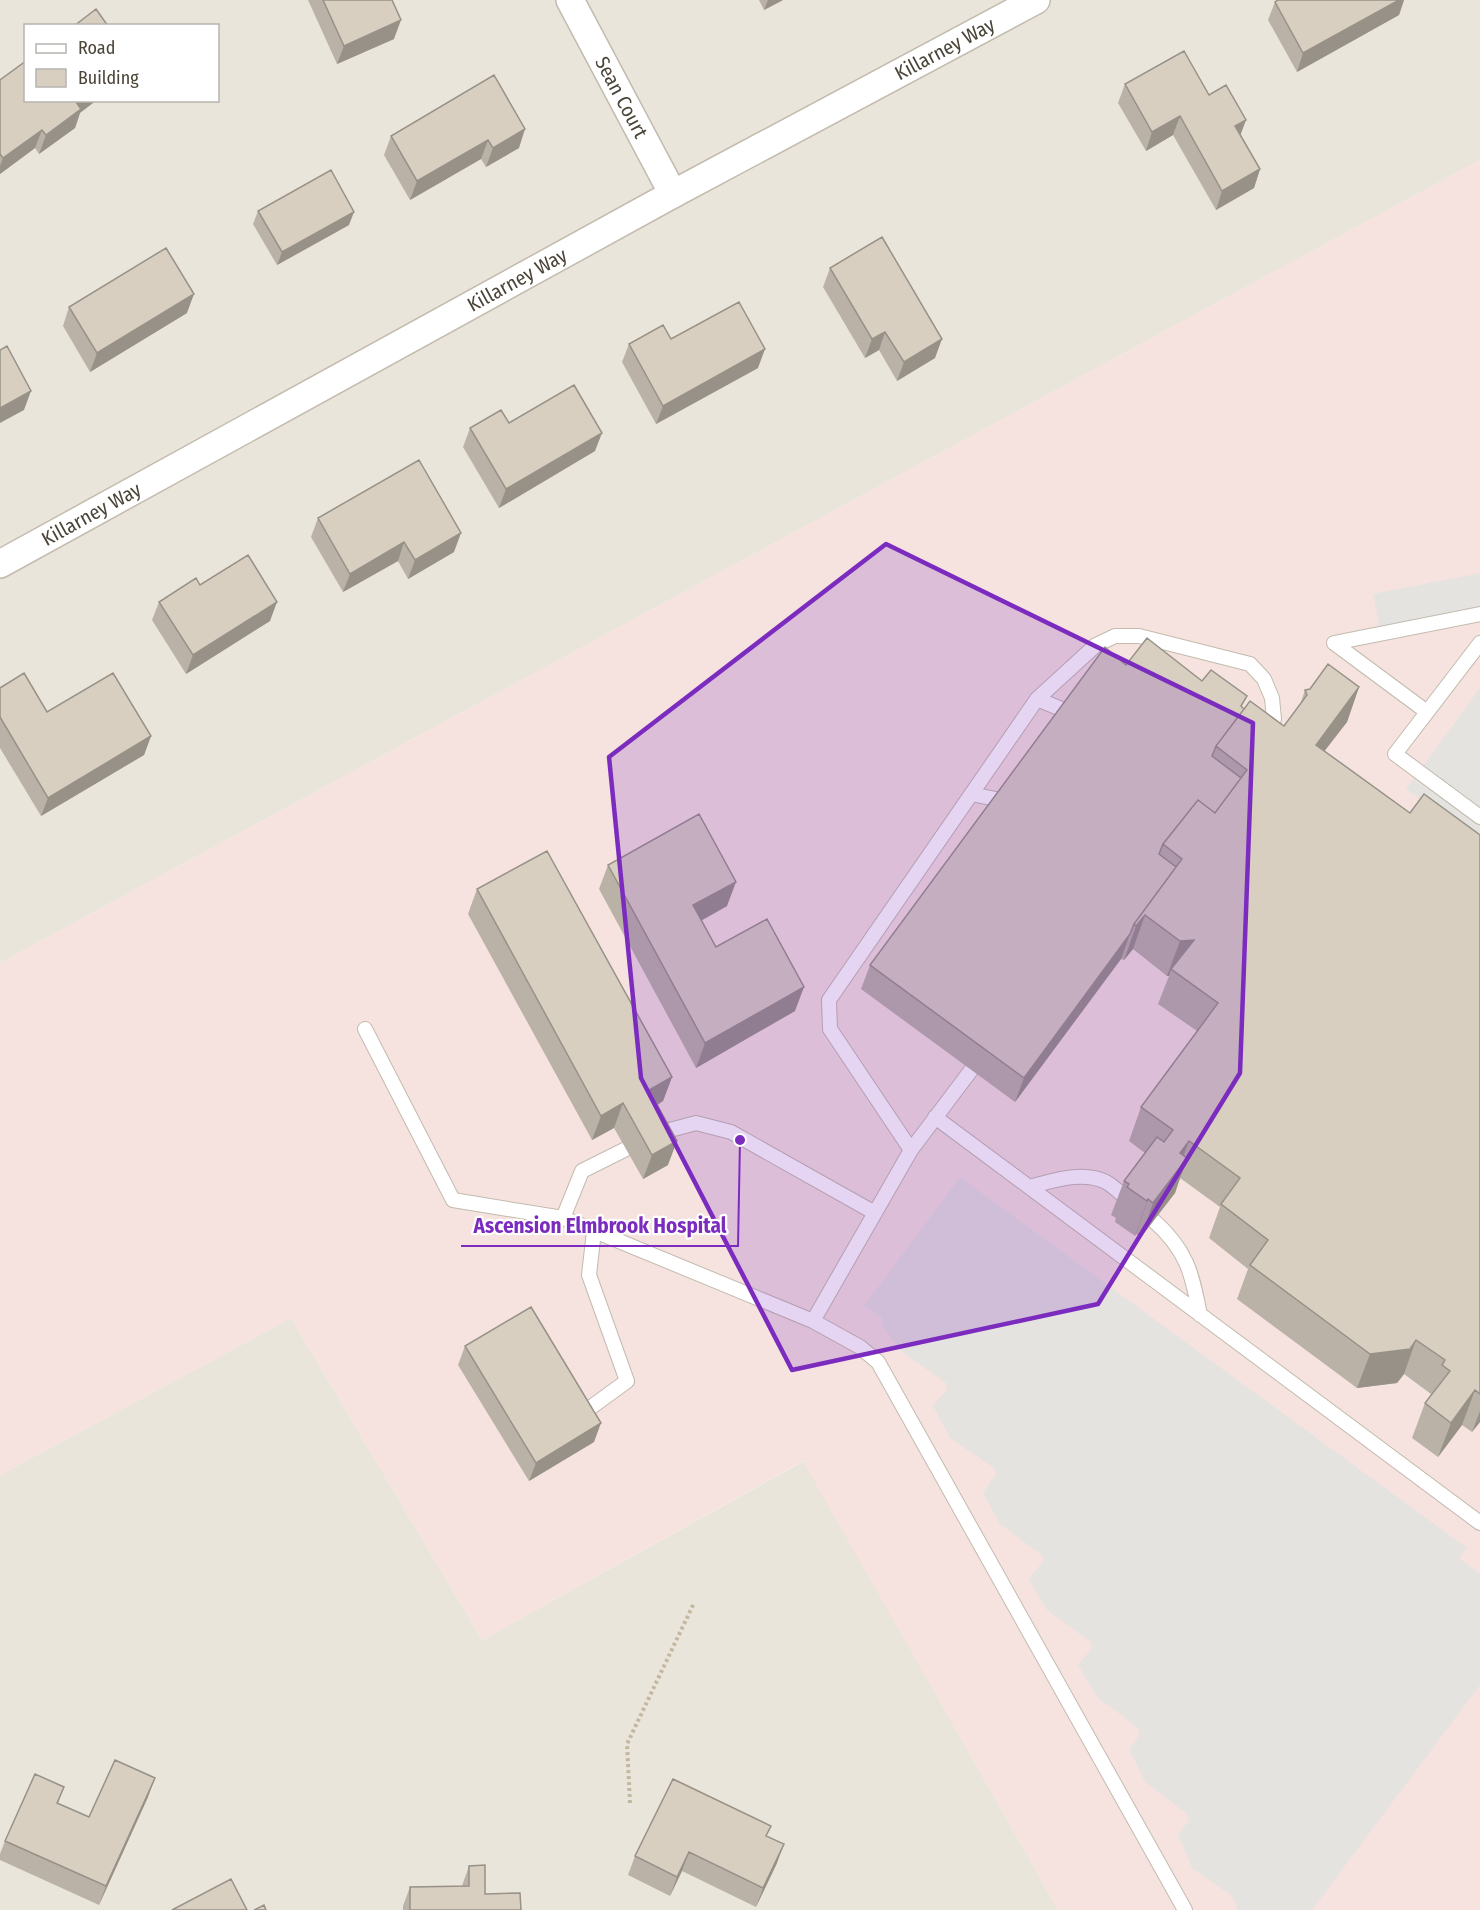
<svg xmlns="http://www.w3.org/2000/svg" width="1480" height="1910" font-family="'Fira Sans Condensed',sans-serif">
	<style>
		.residential { fill: #eae5da; fill-rule: evenodd }
		.medical { fill: #f6e3e0 }
		.parking { fill: #e5e3e0 }
		.lines { fill: none; stroke-linecap: round; stroke-linejoin: round }
		.service-casing { stroke: #c2bbae; stroke-width: 16 }
		.minor-casing { stroke: #c2bbae; stroke-width: 30 }
		.path { stroke: #c4b79f; stroke-width: 4; stroke-dasharray: 3 3; stroke-linecap: butt }
		.service { stroke: #fff; stroke-width: 14 }
		.minor { stroke: #fff; stroke-width: 27 }
		.wall { fill: #bab2a6 }
		.shaded-wall { fill: #979187 }
		.building { fill: #d8cfc1; stroke: #979187; stroke-width: 1.5 }
		.marked { fill: #7b2cbf; fill-opacity: 0.2; stroke: #7b2cbf; stroke-width: 4.5; stroke-linejoin: round }
		.labels { text-anchor: middle; stroke-width: 4.5; stroke-linejoin: round; paint-order: stroke }
		.street-label { font-size: 20px; fill: #4b4439; stroke: #fff }
		.leader { fill: none; stroke: #7b2cbf; stroke-width: 2 }
		.callout-dot { fill: #7b2cbf; stroke: #fff; stroke-width: 2 }
		.callout-label { font-size: 21px; text-anchor: middle; font-weight: bold; fill: #7b2cbf; stroke: #fff; stroke-width: 4.5; stroke-linejoin: round; paint-order: stroke }
	</style>
	<rect width="100%" height="100%" fill="#f6f3ec"/>
	<path class="residential" d="M 0,0 L 1480,0 L 1480,160 L 0,963 ZM 26,26 L 218,26 L 218,100 L 26,100 Z
		M 291,1318 L 482,1640 L 804,1461 L 1058,1910 L 0,1910 L 0,1475 Z"/>
	<path class="medical" d="M 1480,160 L 1480,1910 L 1058,1910 L 803,1461 L 482,1640 L 291,1318 L 0,1475 L 0,963 Z"/>
	<path class="parking" d="M 1480,573 L 1480,622 L 1382,640 L 1373,594 Z
		M 1480,688 L 1480,844 L 1406,789 Z
		M 960,1177 L 1467,1548 L 1459,1558 L 1480,1574 L 1480,1685 L 1312,1910 L 1236,1910 L 1237,1906 L 1232,1896 L 1192,1868 L 1178,1835 L 1189,1820 L 1187,1814 L 1145,1782 L 1129,1749 L 1139,1736 L 1138,1728 L 1097,1697 L 1078,1665 L 1092,1648 L 1091,1642 L 1047,1610 L 1029,1579 L 1044,1560 L 1043,1556 L 1000,1524 L 983,1493 L 996,1474 L 994,1468 L 950,1438 L 933,1406 L 947,1389 L 946,1383 L 902,1352 L 882,1326 L 882,1318 L 864,1306 Z"/>
	<g class="lines">
		<g class="service-casing">
			<path id="service" d="M 1480,643 L 1395,754 L 1480,817
				M 1037,699 L 1066,711
				M 1427,712 L 1334,643 L 1480,614
				M 971,794 L 1001,800
				M 365,1029 L 453,1200 L 563,1218 L 582,1171 L 626,1149
				M 935,1117 L 1480,1523
				M 655,1134 L 696,1123 L 731,1132 L 875,1213
				M 911,1150 L 830,1029 L 829,1000 L 1037,699 L 1096,645 L 1115,636 L 1139,636 L 1250,664 L 1264,679 L 1272,698 L 1274,719 L 1266,733
				M 1029,1187 C 1052,1181 1083,1170 1106,1182 C 1113,1186 1119,1192 1125,1197
				M 563,1218 L 813,1321 L 860,1347 L 878,1362 L 1185,1910
				M 1153,1220 C 1187,1250 1192,1273 1200,1315
				M 813,1321 L 911,1150 L 981,1057
				M 579,1416 L 627,1381 L 589,1275 L 594,1231"/>
		</g>
		<g class="minor-casing">
			<g id="minor">
				<path id="s1" d="M 570,0 L 673,194"/>
				<path id="s2" d="M 0,564 L 673,194 L 1036,0"/>
			</g>
		</g>
		<path class="path" d="M 630,1803 L 627,1744 L 694,1603"/>
		<use href="#service" class="service"/>
		<use href="#minor" class="minor"/>
	</g>
	<path class="wall" d="M 308,0 L 392,0 L 394,39 L 337,64 Z
		M 759,0 L 783,0 L 764,10 Z
		M 1278,0 L 1404,0 L 1399,15 L 1297,72 L 1268,20 L 1275,2 Z
		M 494,75 L 519,148 L 486,167 L 481,159 L 410,200 L 384,155 L 391,136 Z
		M 0,80 L 80,113 L 75,128 L 39,154 L 35,148 L 0,174 Z
		M 1125,84 L 1209,95 L 1241,135 L 1260,169 L 1254,188 L 1216,210 L 1173,135 L 1146,151 L 1118,103 Z
		M 258,211 L 349,225 L 277,265 L 253,224 Z
		M 830,268 L 935,358 L 897,381 L 879,350 L 865,358 L 823,287 Z
		M 69,307 L 187,313 L 90,372 L 63,326 Z
		M 671,339 L 758,368 L 656,424 L 622,362 L 629,344 Z
		M 509,423 L 595,451 L 499,508 L 463,447 L 470,428 Z
		M 318,518 L 454,552 L 408,579 L 398,561 L 343,592 L 311,537 Z
		M 200,585 L 270,621 L 186,674 L 152,620 L 159,602 Z
		M 1126,665 L 1202,681 L 1243,708 L 1284,726 L 1300,705 L 1305,690 L 1359,687 L 1347,722 L 1324,751 L 1410,813 L 1480,835 L 1480,1422 L 1472,1432 L 1462,1425 L 1438,1457 L 1412,1438 L 1425,1403 L 1431,1394 L 1404,1374 L 1397,1383 L 1357,1388 L 1237,1299 L 1248,1269 L 1209,1238 L 1220,1207 L 1180,1178 L 1175,1193 L 1141,1237 L 1136,1234 L 1135,1236 L 1115,1222 L 1116,1218 L 1111,1215 L 1124,1181 L 1145,1153 L 1129,1141 L 1141,1107 L 1197,1031 L 1158,1004 L 1169,976 L 1167,976 L 1133,949 L 1124,960 L 1121,959 L 1015,1102 L 861,989 L 870,965 Z
		M 0,688 L 47,712 L 151,736 L 144,755 L 41,816 L 0,748 Z
		M 608,865 L 727,906 L 701,921 L 716,947 L 795,1011 L 696,1068 L 599,889 Z
		M 477,889 L 672,1077 L 663,1101 L 658,1105 L 668,1165 L 643,1179 L 614,1128 L 592,1140 L 468,914 Z
		M 465,1346 L 594,1442 L 529,1481 L 458,1365 Z
		M 64,1787 L 58,1804 L 89,1817 L 148,1797 L 99,1905 L 0,1860 L 0,1854 L 5,1841 Z
		M 767,1836 L 777,1863 L 756,1907 L 682,1871 L 670,1896 L 628,1875 L 635,1856 Z
		M 469,1866 L 485,1894 L 521,1910 L 403,1910 L 403,1906 L 410,1887 L 462,1886 Z"/>
	<path class="shaded-wall" d="M 768,0 L 783,0 L 764,10 Z
		M 1399,0 L 1404,0 L 1399,15 L 1297,72 L 1303,53 Z
		M 401,20 L 394,39 L 337,64 L 344,46 Z
		M 79,100 L 97,100 L 80,113 L 75,128 L 39,154 L 46,135 Z
		M 1180,116 L 1173,135 L 1146,151 L 1152,132 Z
		M 1246,120 L 1239,139 L 1235,126 Z
		M 525,129 L 519,148 L 486,167 L 493,148 Z
		M 42,130 L 35,148 L 0,174 L 0,166 L 3,158 Z
		M 488,140 L 481,159 L 410,200 L 417,181 Z
		M 1260,169 L 1254,188 L 1216,210 L 1222,191 Z
		M 354,212 L 349,225 L 277,265 L 282,252 Z
		M 194,294 L 187,313 L 90,372 L 97,353 Z
		M 885,332 L 879,350 L 865,358 L 872,339 Z
		M 942,339 L 935,358 L 897,381 L 904,362 Z
		M 765,349 L 758,368 L 656,424 L 663,406 Z
		M 31,391 L 24,410 L 0,423 L 0,408 Z
		M 602,433 L 595,451 L 499,508 L 506,489 Z
		M 461,533 L 454,552 L 408,579 L 415,560 Z
		M 404,542 L 398,561 L 343,592 L 350,574 Z
		M 277,602 L 270,621 L 186,674 L 193,655 Z
		M 1359,687 L 1347,722 L 1303,779 L 1316,745 Z
		M 151,736 L 144,755 L 41,816 L 48,798 Z
		M 736,882 L 727,906 L 684,930 L 693,905 Z
		M 1145,915 L 1133,949 L 1124,960 L 1136,926 Z
		M 1130,934 L 1121,959 L 1015,1102 L 1024,1078 Z
		M 1194,940 L 1171,969 L 1169,976 L 1167,976 L 1180,941 Z
		M 804,987 L 795,1011 L 696,1068 L 705,1043 Z
		M 672,1077 L 663,1101 L 640,1114 L 649,1090 Z
		M 623,1103 L 614,1128 L 592,1140 L 601,1116 Z
		M 677,1141 L 668,1165 L 643,1179 L 652,1155 Z
		M 1189,1141 L 1178,1170 L 1187,1158 L 1175,1193 L 1141,1237 L 1153,1203 L 1180,1153 Z
		M 1148,1199 L 1136,1234 L 1135,1236 L 1147,1201 Z
		M 1416,1340 L 1404,1374 L 1397,1383 L 1357,1388 L 1370,1354 Z
		M 1475,1390 L 1462,1425 L 1438,1457 L 1451,1423 Z
		M 1480,1411 L 1480,1422 L 1472,1432 Z
		M 601,1423 L 594,1442 L 529,1481 L 536,1463 Z
		M 155,1778 L 148,1797 L 99,1905 L 106,1886 Z
		M 784,1844 L 777,1863 L 756,1907 L 763,1888 Z
		M 689,1852 L 682,1871 L 670,1896 L 677,1877 Z"/>
	<path class="building" d="M 323,0 L 392,0 L 401,20 L 344,46 Z
		M 1278,0 L 1399,0 L 1303,53 L 1275,2 Z
		M 96,9 L 108,26 L 74,26 Z
		M 1184,51 L 1209,95 L 1226,85 L 1246,120 L 1235,126 L 1260,169 L 1222,191 L 1180,116 L 1152,132 L 1125,84 Z
		M 26,61 L 26,100 L 79,100 L 76,102 L 81,109 L 46,135 L 42,130 L 3,158 L 0,154 L 0,80 Z
		M 494,75 L 525,129 L 493,148 L 488,140 L 417,181 L 391,136 Z
		M 331,170 L 354,212 L 282,252 L 258,211 Z
		M 882,237 L 942,339 L 904,362 L 885,332 L 872,339 L 830,268 Z
		M 166,248 L 194,294 L 97,353 L 69,307 Z
		M 739,302 L 765,349 L 663,406 L 629,344 L 663,325 L 671,339 Z
		M 7,346 L 31,391 L 0,408 L 0,350 Z
		M 574,385 L 602,433 L 506,489 L 470,428 L 501,410 L 509,423 Z
		M 419,460 L 461,533 L 415,560 L 404,542 L 350,574 L 318,518 Z
		M 248,555 L 277,602 L 193,655 L 159,602 L 196,578 L 200,585 Z
		M 1147,638 L 1202,681 L 1211,670 L 1247,696 L 1241,706 L 1244,709 L 1216,746 L 1212,756 L 1241,778 L 1215,813 L 1198,800 L 1163,844 L 1159,854 L 1176,867 L 1134,924 L 1130,934 L 1024,1078 L 870,965 L 1105,647 L 1126,665 Z
		M 1328,664 L 1359,687 L 1316,745 L 1410,813 L 1424,794 L 1480,835 L 1480,1394 L 1475,1390 L 1451,1423 L 1425,1403 L 1450,1371 L 1442,1365 L 1445,1360 L 1416,1340 L 1410,1349 L 1370,1354 L 1250,1265 L 1268,1240 L 1221,1204 L 1240,1178 L 1189,1141 L 1180,1153 L 1187,1158 L 1153,1203 L 1148,1199 L 1147,1201 L 1127,1187 L 1129,1184 L 1124,1181 L 1157,1137 L 1164,1142 L 1173,1130 L 1141,1107 L 1218,1003 L 1171,969 L 1194,940 L 1180,941 L 1145,915 L 1136,926 L 1134,924 L 1182,859 L 1163,844 L 1198,800 L 1215,813 L 1247,770 L 1216,746 L 1250,701 L 1284,726 L 1307,695 L 1305,690 L 1310,689 Z
		M 24,673 L 47,712 L 113,673 L 151,736 L 48,798 L 0,717 L 0,688 Z
		M 699,814 L 736,882 L 693,905 L 716,947 L 767,919 L 804,987 L 705,1043 L 608,865 Z
		M 547,851 L 672,1077 L 649,1090 L 677,1141 L 652,1155 L 623,1103 L 601,1116 L 477,889 Z
		M 531,1307 L 601,1423 L 536,1463 L 465,1346 Z
		M 115,1760 L 155,1778 L 106,1886 L 5,1841 L 35,1774 L 64,1787 L 57,1803 L 89,1817 Z
		M 673,1779 L 771,1826 L 766,1836 L 784,1844 L 763,1888 L 689,1852 L 677,1877 L 635,1856 Z
		M 485,1865 L 485,1894 L 520,1893 L 521,1910 L 410,1910 L 410,1887 L 469,1886 L 469,1866 Z
		M 231,1879 L 247,1910 L 172,1910 Z
		M 264,1905 L 266,1910 L 254,1910 Z"/>
	<path class="marked" d="M 886,544 L 1253,723 L 1240,1073 L 1098,1304 L 792,1370 L 641,1078 L 609,757 Z"/>
	<g class="labels">
		<g class="street-label">
			<text dy="7" stroke="none"><textPath href="#s2" startOffset="1076">Killarney Way</textPath></text>
			<text dy="7" stroke="none"><textPath href="#s1" startOffset="110">Sean Court</textPath></text>
			<text dy="7" stroke="none"><textPath href="#s2" startOffset="590">Killarney Way</textPath></text>
			<text dy="7" stroke="none"><textPath href="#s2" startOffset="104">Killarney Way</textPath></text>
		</g>
	</g>
	<path class="leader" d="M740 1140L738 1246H461"/>
	<circle class="callout-dot" cx="740" cy="1140" r="6"/>
	<g class="callout-label">
		<text x="600" y="1233">Ascension Elmbrook Hospital</text>
	</g>
	<rect x="24" y="24" width="195" height="78" fill="#ffffff" stroke="#b7b4b0" stroke-width="1.5"/>
	<rect x="36" y="44" width="30" height="9" fill="#ffffff" stroke="#b7b4b0" stroke-width="1.5"/>
	<text x="78" y="54" font-size="18" fill="#4b4439">Road</text>
	<rect x="36" y="69" width="30" height="18" fill="#d8cfc1" stroke="#b7b4b0" stroke-width="1.5"/>
	<text x="78" y="84" font-size="18" fill="#4b4439">Building</text>
</svg>
